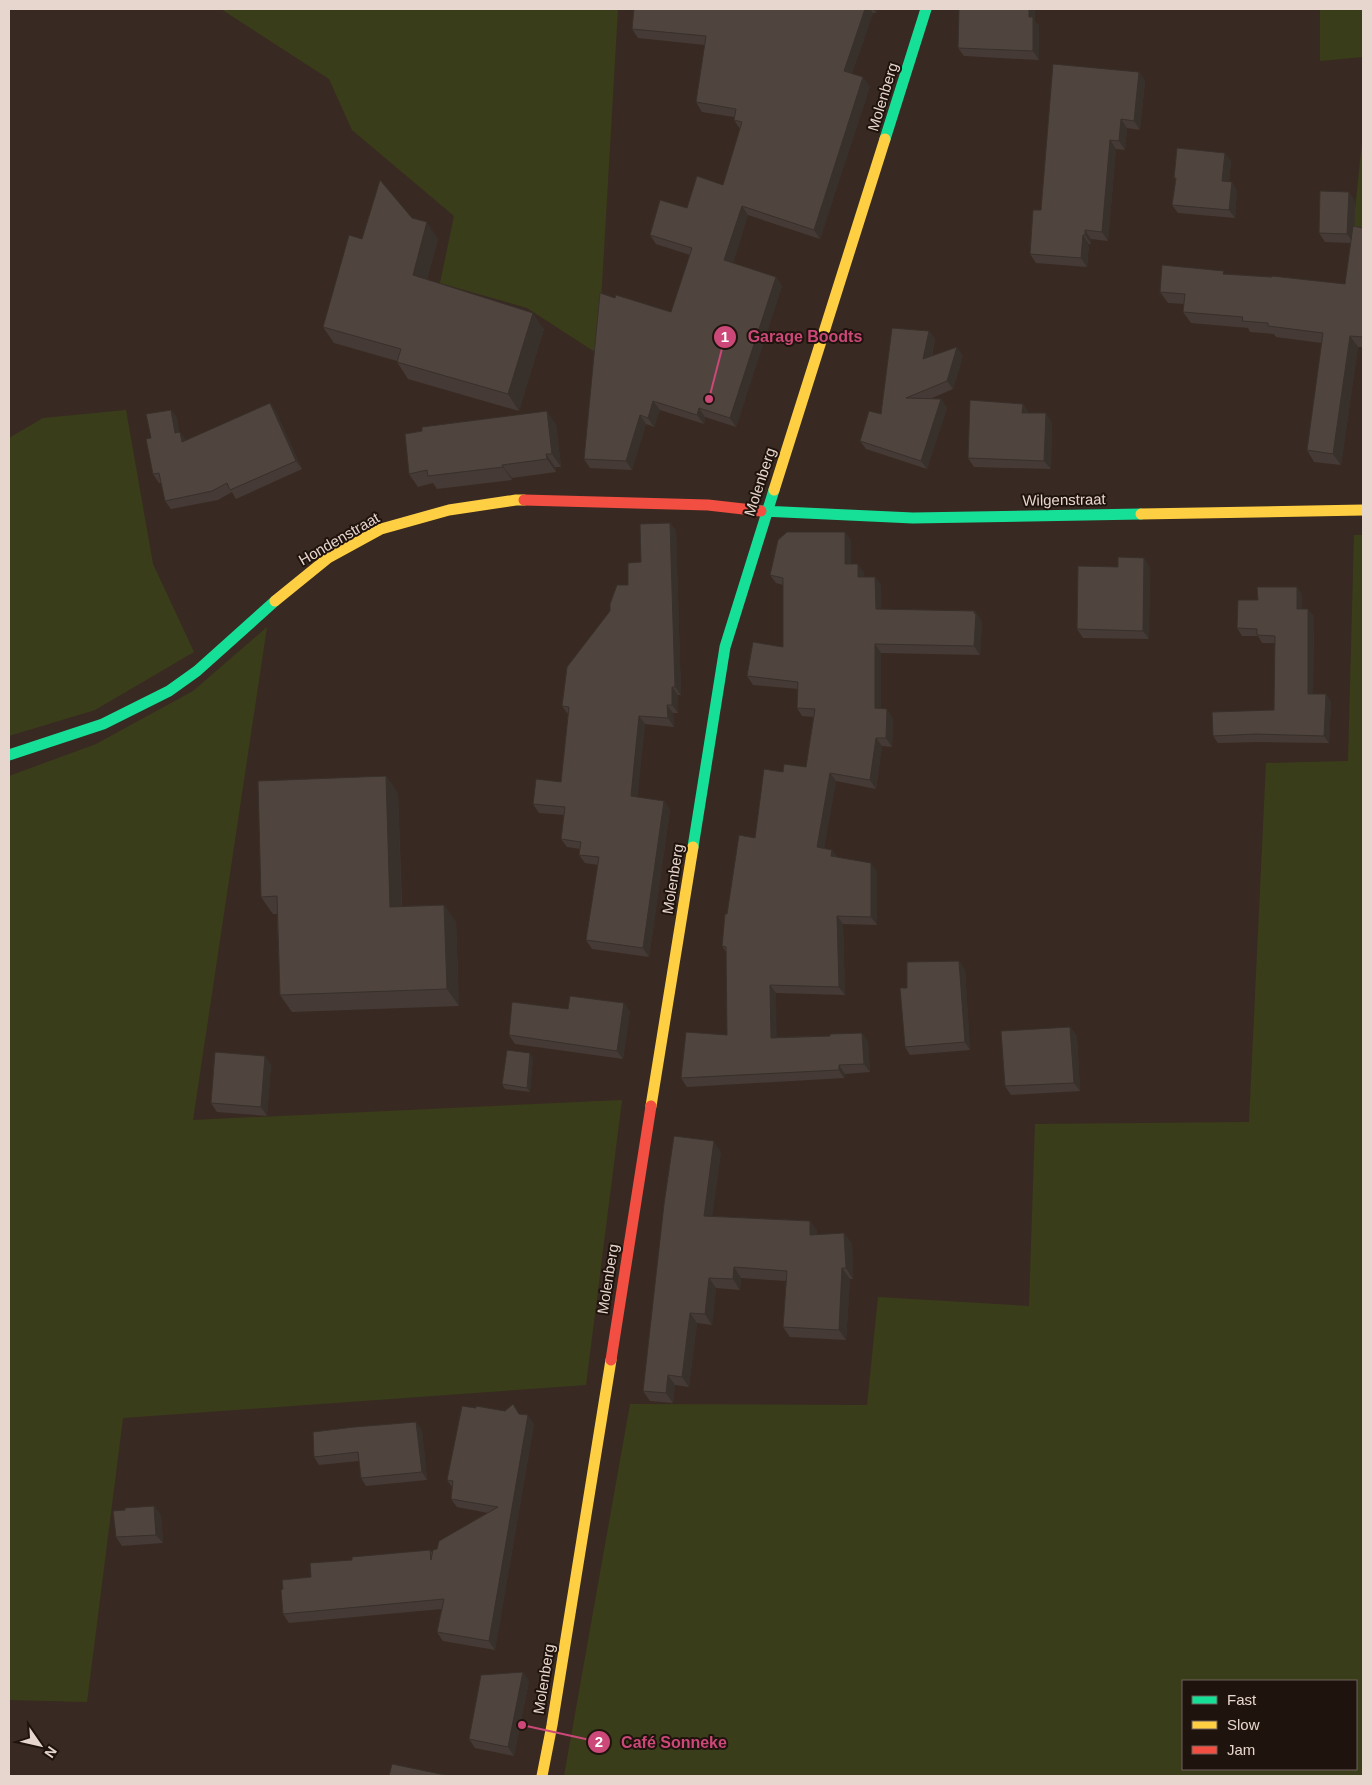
<svg xmlns="http://www.w3.org/2000/svg" width="1372" height="1785" font-family="Helvetica,sans-serif">
	<style>
		.green { fill: #3a3d1a; fill-rule: evenodd }
		.lines { fill: none; stroke-linecap: round; stroke-linejoin: round }
		.fast { stroke: #16e098; stroke-width: 11 }
		.slow { stroke: #ffcf43; stroke-width: 11 }
		.jam { stroke: #f24e42; stroke-width: 11 }
		.wall { fill: #453a35 }
		.shaded-wall { fill: #38302b }
		.building { fill: #50443e; stroke: #38302b }
		.labels { text-anchor: middle; stroke-width: 4; stroke-linejoin: round; paint-order: stroke }
		.street-label { font-size: 15px; fill: #e7d6cd; stroke: #1f130d }
		.leader { fill: none; stroke: #cb4878; stroke-width: 2 }
		.callout-dot { fill: #cb4878; stroke: #1f130d; stroke-width: 2 }
		.mark-label { font-size: 15px; text-anchor: middle; font-weight: bold; fill: #fff }
		.callout-label { font-size: 16px; text-anchor: middle; font-weight: bold; fill: #cb4878; stroke: #1f130d; stroke-width: 4; stroke-linejoin: round; paint-order: stroke }
	</style>
	<rect width="100%" height="100%" fill="#382a22"/>
	<path class="green" d="M 221,9 L 618,9 L 598,354 L 527,308 L 440,283 L 454,216 L 352,130 L 329,79 Z
		M 1320,9 L 1363,9 L 1363,57 L 1320,61 Z
		M 1363,133 L 1363,278 L 1348,277 Z
		M 126,410 L 153,564 L 194,652 L 95,710 L 9,736 L 9,438 L 43,418 Z
		M 1354,535 L 1363,535 L 1363,1776 L 564,1776 L 630,1404 L 867,1405 L 878,1297 L 1029,1306 L 1035,1124 L 1249,1122 L 1266,763 L 1348,761 ZM 1356,1681 L 1356,1769 L 1183,1769 L 1183,1681 Z
		M 267,627 L 193,1120 L 622,1100 L 586,1385 L 123,1418 L 87,1702 L 9,1700 L 9,776 L 96,744 L 193,691 Z"/>
	<g class="lines">
		<path class="fast" d="M 885,139 L 926,9
			M 761,511 L 913,518 L 1141,514
			M 9,755 L 103,724 L 169,691 L 197,671 L 275,601
			M 693,847 L 725,647 L 774,490"/>
		<path class="slow" d="M 774,490 L 885,139
			M 1141,514 L 1363,510
			M 275,601 L 328,558 L 381,529 L 449,510 L 516,500 L 524,500
			M 651,1106 L 693,847
			M 542,1776 L 552,1725 L 611,1360"/>
		<path class="jam" d="M 524,500 L 708,505 L 761,511
			M 611,1360 L 651,1106"/>
	</g>
	<path class="wall" d="M 634,9 L 877,9 L 876,13 L 873,13 L 852,74 L 870,86 L 820,239 L 748,215 L 733,263 L 776,277 L 782,286 L 736,427 L 705,417 L 704,424 L 660,410 L 654,427 L 646,424 L 632,470 L 590,468 L 584,459 L 615,298 L 671,312 L 690,255 L 656,244 L 650,235 L 687,208 L 723,185 L 740,129 L 734,120 L 734,117 L 702,112 L 696,102 L 705,45 L 638,38 L 632,29 Z
		M 1035,21 L 1039,26 L 1039,60 L 964,56 L 958,48 Z
		M 1139,72 L 1145,81 L 1140,130 L 1127,128 L 1125,150 L 1116,149 L 1108,241 L 1091,239 L 1091,244 L 1089,244 L 1087,267 L 1036,263 L 1030,254 L 1041,210 Z
		M 1231,161 L 1229,182 L 1232,182 L 1237,191 L 1235,218 L 1178,213 L 1172,205 L 1176,180 L 1174,178 Z
		M 1355,201 L 1354,227 L 1363,228 L 1363,347 L 1358,347 L 1341,465 L 1314,462 L 1307,450 L 1322,343 L 1276,337 L 1274,334 L 1250,332 L 1248,328 L 1191,323 L 1183,312 L 1184,304 L 1168,303 L 1160,292 L 1226,274 L 1345,284 L 1351,243 L 1325,242 L 1319,233 Z
		M 412,218 L 438,239 L 427,280 L 544,329 L 519,411 L 408,379 L 397,362 L 397,361 L 334,343 L 323,327 L 362,239 Z
		M 929,331 L 935,339 L 932,356 L 963,356 L 953,389 L 930,399 L 941,399 L 947,408 L 927,469 L 866,449 L 860,441 L 881,414 Z
		M 270,403 L 276,412 L 302,469 L 236,499 L 232,492 L 218,500 L 171,509 L 165,501 L 161,483 L 159,483 L 153,474 L 151,438 L 171,410 L 177,418 L 179,432 L 186,441 Z
		M 1023,404 L 1029,413 L 1052,422 L 1051,469 L 974,467 L 968,458 Z
		M 556,424 L 561,467 L 555,467 L 556,472 L 512,478 L 512,480 L 437,489 L 433,483 L 418,487 L 409,474 Z
		M 670,523 L 676,531 L 681,695 L 678,695 L 678,713 L 673,713 L 674,727 L 645,724 L 637,797 L 664,801 L 670,810 L 649,957 L 592,949 L 586,940 L 598,865 L 585,863 L 579,855 L 580,849 L 567,847 L 561,839 L 564,815 L 539,813 L 533,804 L 561,782 L 568,714 L 562,706 L 610,611 L 628,585 L 641,562 Z
		M 845,532 L 851,541 L 851,564 L 864,573 L 864,577 L 875,577 L 881,585 L 881,609 L 975,611 L 982,622 L 980,655 L 881,653 L 881,709 L 893,718 L 892,747 L 882,746 L 876,789 L 836,781 L 824,848 L 838,857 L 877,871 L 877,925 L 843,924 L 845,995 L 776,993 L 776,1037 L 830,1036 L 862,1033 L 868,1042 L 870,1072 L 845,1074 L 844,1078 L 687,1087 L 681,1078 L 727,1035 L 726,952 L 722,946 L 727,914 L 755,838 L 783,772 L 806,767 L 814,717 L 802,716 L 797,708 L 798,689 L 753,685 L 747,676 L 783,647 L 783,585 L 776,583 L 770,575 Z
		M 1144,558 L 1150,567 L 1149,639 L 1083,638 L 1077,629 L 1118,567 Z
		M 1302,594 L 1302,609 L 1314,616 L 1313,694 L 1331,701 L 1329,743 L 1260,742 L 1218,743 L 1213,736 L 1274,710 L 1275,643 L 1262,643 L 1258,636 L 1242,636 L 1237,628 L 1258,600 Z
		M 386,776 L 398,793 L 402,906 L 444,905 L 456,922 L 459,1006 L 292,1012 L 280,995 L 277,914 L 273,914 L 261,897 Z
		M 965,969 L 970,1050 L 910,1055 L 905,1047 L 907,988 Z
		M 624,1003 L 630,1012 L 623,1059 L 515,1044 L 509,1035 L 568,1009 Z
		M 1070,1027 L 1077,1036 L 1080,1091 L 1011,1095 L 1005,1086 Z
		M 265,1056 L 271,1065 L 267,1116 L 217,1112 L 211,1103 Z
		M 533,1057 L 530,1092 L 505,1089 L 502,1084 Z
		M 721,1152 L 712,1216 L 810,1221 L 817,1231 L 817,1234 L 852,1243 L 853,1279 L 850,1279 L 846,1340 L 790,1337 L 783,1327 L 786,1281 L 741,1278 L 740,1290 L 716,1288 L 712,1325 L 697,1323 L 689,1387 L 675,1385 L 673,1403 L 650,1401 L 643,1391 Z
		M 520,1414 L 534,1424 L 495,1650 L 443,1641 L 437,1632 L 442,1609 L 289,1623 L 283,1614 L 311,1577 L 352,1560 L 430,1550 L 433,1553 L 488,1513 L 457,1507 L 451,1499 L 452,1487 L 447,1480 Z
		M 422,1430 L 427,1480 L 366,1486 L 361,1478 L 359,1461 L 319,1465 L 314,1457 Z
		M 154,1506 L 161,1515 L 163,1543 L 122,1546 L 116,1537 Z
		M 529,1681 L 514,1756 L 475,1748 L 469,1739 Z"/>
	<path class="shaded-wall" d="M 865,9 L 870,9 L 873,13 L 850,80 L 844,71 Z
		M 873,9 L 877,9 L 876,13 Z
		M 1029,9 L 1035,9 L 1035,21 L 1039,26 L 1039,60 L 1033,51 Z
		M 1139,72 L 1145,81 L 1140,130 L 1134,121 Z
		M 863,77 L 870,86 L 820,239 L 814,230 Z
		M 1121,119 L 1127,128 L 1125,150 L 1119,141 Z
		M 1110,140 L 1116,149 L 1108,241 L 1102,232 Z
		M 1225,153 L 1231,161 L 1228,189 L 1222,181 Z
		M 1232,182 L 1237,191 L 1235,218 L 1229,210 Z
		M 1349,192 L 1355,201 L 1354,243 L 1347,234 Z
		M 742,206 L 748,215 L 731,269 L 724,260 Z
		M 427,222 L 438,239 L 424,292 L 413,275 Z
		M 1085,230 L 1091,239 L 1091,244 L 1085,235 Z
		M 1083,235 L 1089,244 L 1087,267 L 1081,258 Z
		M 776,277 L 782,286 L 736,427 L 730,418 Z
		M 533,313 L 544,329 L 519,411 L 508,394 Z
		M 929,331 L 935,339 L 929,367 L 923,359 Z
		M 1350,336 L 1358,347 L 1341,465 L 1333,454 Z
		M 957,347 L 963,356 L 953,389 L 947,381 Z
		M 941,399 L 947,408 L 927,469 L 921,461 Z
		M 653,401 L 660,410 L 654,427 L 648,418 Z
		M 270,403 L 276,412 L 302,469 L 296,461 Z
		M 1023,404 L 1029,413 L 1022,413 Z
		M 699,408 L 705,417 L 704,424 L 697,415 Z
		M 171,410 L 177,418 L 181,442 L 175,433 Z
		M 547,411 L 556,424 L 561,467 L 552,454 Z
		M 1046,413 L 1052,422 L 1051,469 L 1044,461 Z
		M 640,415 L 646,424 L 632,470 L 626,461 Z
		M 180,432 L 186,440 L 182,442 Z
		M 546,454 L 555,467 L 556,472 L 547,459 Z
		M 502,465 L 512,478 L 512,480 L 503,467 Z
		M 670,523 L 676,531 L 681,695 L 675,687 Z
		M 845,532 L 851,541 L 851,573 L 845,564 Z
		M 1144,558 L 1150,567 L 1149,639 L 1143,631 Z
		M 858,564 L 864,573 L 864,586 L 858,577 Z
		M 875,577 L 881,585 L 882,617 L 876,609 Z
		M 1297,587 L 1302,594 L 1302,616 L 1297,609 Z
		M 1308,609 L 1314,616 L 1313,701 L 1308,694 Z
		M 975,611 L 982,622 L 980,655 L 974,646 Z
		M 875,644 L 881,653 L 881,717 L 875,708 Z
		M 672,687 L 678,695 L 678,713 L 672,705 Z
		M 1326,694 L 1331,701 L 1329,743 L 1324,736 Z
		M 667,705 L 673,713 L 674,727 L 668,718 Z
		M 887,709 L 893,718 L 892,747 L 886,738 Z
		M 639,716 L 645,724 L 637,805 L 631,796 Z
		M 876,738 L 882,746 L 876,789 L 870,780 Z
		M 830,773 L 836,781 L 823,856 L 817,847 Z
		M 386,776 L 398,793 L 402,924 L 390,907 Z
		M 664,801 L 670,810 L 649,957 L 643,948 Z
		M 832,850 L 838,858 L 831,856 Z
		M 871,863 L 877,871 L 877,925 L 871,917 Z
		M 444,905 L 456,922 L 459,1006 L 447,989 Z
		M 837,916 L 843,924 L 845,995 L 839,987 Z
		M 959,961 L 965,969 L 970,1050 L 965,1042 Z
		M 770,985 L 776,993 L 777,1046 L 771,1038 Z
		M 624,1003 L 630,1012 L 623,1059 L 617,1051 Z
		M 1070,1027 L 1077,1036 L 1080,1091 L 1074,1083 Z
		M 862,1033 L 868,1042 L 870,1072 L 864,1064 Z
		M 530,1053 L 533,1057 L 530,1092 L 527,1088 Z
		M 265,1056 L 271,1065 L 267,1116 L 261,1107 Z
		M 839,1065 L 845,1074 L 844,1078 L 839,1070 Z
		M 714,1141 L 721,1152 L 711,1226 L 704,1216 Z
		M 810,1221 L 817,1231 L 817,1245 L 810,1235 Z
		M 844,1233 L 852,1243 L 853,1279 L 846,1268 Z
		M 734,1267 L 741,1278 L 740,1290 L 733,1279 Z
		M 842,1268 L 850,1279 L 846,1340 L 839,1330 Z
		M 709,1278 L 716,1288 L 712,1325 L 705,1314 Z
		M 690,1313 L 697,1323 L 689,1387 L 682,1377 Z
		M 668,1375 L 675,1385 L 673,1403 L 666,1393 Z
		M 528,1415 L 534,1424 L 495,1650 L 489,1641 Z
		M 416,1422 L 422,1430 L 427,1480 L 422,1472 Z
		M 154,1506 L 161,1515 L 163,1543 L 156,1535 Z
		M 523,1672 L 529,1681 L 514,1756 L 508,1747 Z"/>
	<path class="building" d="M 634,9 L 865,9 L 844,71 L 863,77 L 814,230 L 742,206 L 724,260 L 776,277 L 730,418 L 699,408 L 697,415 L 653,401 L 648,418 L 640,415 L 626,461 L 584,459 L 600,293 L 615,298 L 616,295 L 671,312 L 692,248 L 650,235 L 660,200 L 687,208 L 697,176 L 723,185 L 742,122 L 734,120 L 736,109 L 696,102 L 706,36 L 632,29 Z
		M 959,9 L 1029,9 L 1029,17 L 1033,17 L 1033,51 L 958,48 Z
		M 1053,64 L 1139,72 L 1134,121 L 1121,119 L 1119,141 L 1110,140 L 1102,232 L 1085,230 L 1085,235 L 1083,235 L 1081,258 L 1030,254 L 1033,210 L 1041,210 Z
		M 1177,148 L 1225,153 L 1222,181 L 1232,182 L 1229,210 L 1172,205 L 1176,178 L 1174,178 Z
		M 380,180 L 412,218 L 427,222 L 413,275 L 533,313 L 508,394 L 397,362 L 401,349 L 323,327 L 349,235 L 362,239 Z
		M 1320,191 L 1349,192 L 1347,234 L 1319,233 Z
		M 1353,226 L 1363,228 L 1363,337 L 1350,336 L 1333,454 L 1307,450 L 1323,333 L 1268,326 L 1268,323 L 1242,321 L 1243,317 L 1183,312 L 1185,294 L 1160,292 L 1162,265 L 1224,271 L 1223,274 L 1272,277 L 1272,276 L 1345,284 Z
		M 892,328 L 929,331 L 923,359 L 957,347 L 947,381 L 906,398 L 941,399 L 921,461 L 860,441 L 869,411 L 881,414 Z
		M 970,400 L 1023,404 L 1022,413 L 1046,413 L 1044,461 L 968,458 Z
		M 270,403 L 296,461 L 230,490 L 227,483 L 212,491 L 165,501 L 159,473 L 153,474 L 146,439 L 151,438 L 146,414 L 171,410 L 175,433 L 180,432 L 182,442 Z
		M 547,411 L 552,454 L 546,454 L 547,459 L 502,465 L 503,467 L 428,476 L 427,470 L 409,474 L 405,434 L 422,431 L 422,427 Z
		M 670,523 L 675,687 L 672,687 L 672,705 L 667,705 L 668,718 L 639,716 L 631,796 L 664,801 L 643,948 L 586,940 L 599,857 L 579,855 L 581,842 L 561,839 L 565,807 L 533,804 L 536,779 L 561,782 L 569,707 L 562,706 L 567,667 L 610,611 L 610,604 L 617,585 L 628,585 L 628,563 L 641,562 L 640,524 Z
		M 787,532 L 845,532 L 845,564 L 858,564 L 858,577 L 875,577 L 876,609 L 975,611 L 974,613 L 976,614 L 974,646 L 875,644 L 875,708 L 887,709 L 886,738 L 876,738 L 870,780 L 830,773 L 817,847 L 832,850 L 831,856 L 871,863 L 871,917 L 837,916 L 839,987 L 770,985 L 771,1038 L 830,1036 L 830,1034 L 862,1033 L 864,1064 L 839,1065 L 839,1070 L 681,1078 L 686,1032 L 727,1035 L 726,947 L 722,946 L 725,914 L 727,914 L 739,835 L 755,838 L 764,769 L 783,772 L 784,764 L 806,767 L 815,709 L 797,708 L 798,682 L 747,676 L 753,642 L 783,647 L 783,578 L 770,575 L 778,540 Z
		M 1118,557 L 1144,558 L 1143,631 L 1077,629 L 1078,566 L 1118,567 Z
		M 1257,587 L 1297,587 L 1297,609 L 1308,609 L 1308,694 L 1326,694 L 1324,736 L 1255,734 L 1213,736 L 1212,712 L 1274,710 L 1275,636 L 1257,635 L 1257,629 L 1237,628 L 1238,600 L 1258,600 Z
		M 386,776 L 390,907 L 444,905 L 447,989 L 280,995 L 277,896 L 261,897 L 258,781 Z
		M 959,961 L 965,1042 L 905,1047 L 900,988 L 907,988 L 907,962 Z
		M 570,996 L 624,1003 L 617,1051 L 509,1035 L 512,1002 L 568,1009 Z
		M 1070,1027 L 1074,1083 L 1005,1086 L 1001,1031 Z
		M 507,1050 L 530,1053 L 527,1088 L 502,1084 Z
		M 215,1052 L 265,1056 L 261,1107 L 211,1103 Z
		M 674,1136 L 714,1141 L 704,1216 L 810,1221 L 810,1235 L 844,1233 L 846,1268 L 842,1268 L 839,1330 L 783,1327 L 787,1271 L 734,1267 L 733,1279 L 709,1278 L 705,1314 L 690,1313 L 682,1377 L 668,1375 L 666,1393 L 643,1391 L 664,1204 Z
		M 513,1404 L 519,1414 L 528,1415 L 489,1641 L 437,1632 L 444,1599 L 283,1614 L 281,1590 L 283,1589 L 282,1580 L 311,1577 L 310,1563 L 352,1560 L 352,1557 L 430,1550 L 431,1560 L 433,1550 L 437,1549 L 439,1541 L 498,1507 L 451,1499 L 453,1481 L 447,1480 L 462,1406 L 476,1408 L 476,1406 L 505,1411 Z
		M 416,1422 L 422,1472 L 361,1478 L 358,1452 L 314,1457 L 313,1432 L 354,1427 Z
		M 154,1506 L 156,1535 L 116,1537 L 113,1511 L 125,1510 L 125,1508 Z
		M 523,1672 L 508,1747 L 469,1739 L 481,1675 Z
		M 392,1764 L 450,1776 L 389,1776 Z"/>
	<g class="labels">
		<g class="street-label">
			<text transform="translate(883 97) rotate(-73)" y="5">Molenberg</text>
			<text transform="translate(760 482) rotate(-72)" y="5">Molenberg</text>
			<text transform="translate(1064 500) rotate(-1)" y="5">Wilgenstraat</text>
			<text transform="translate(339 539) rotate(-30)" y="5">Hondenstraat</text>
			<text transform="translate(673 879) rotate(-81)" y="5">Molenberg</text>
			<text transform="translate(608 1279) rotate(-81)" y="5">Molenberg</text>
			<text transform="translate(544 1679) rotate(-81)" y="5">Molenberg</text>
		</g>
	</g>
	<path class="leader" d="M709 399L725 337M522 1725L599 1742"/>
	<g class="callout-dot">
		<circle cx="709" cy="399" r="5"/>
		<circle cx="522" cy="1725" r="5"/>
		<circle cx="725" cy="337" r="12"/>
		<circle cx="599" cy="1742" r="12"/>
	</g>
	<g class="mark-label">
		<text x="725" y="342">1</text>
		<text x="599" y="1747">2</text>
	</g>
	<g class="callout-label">
		<text x="805" y="342">Garage Boodts</text>
		<text x="674" y="1748">Café Sonneke</text>
	</g>
	<rect width="1372" height="1785" fill="none" stroke="#e7d6cd" stroke-width="20"/>
	<rect x="1182" y="1680" width="175" height="90" fill="#1f130d" stroke="#6f615a"/>
	<rect x="1192" y="1696" width="25" height="8" fill="#16e098" stroke="#6f615a"/>
	<text x="1227" y="1705" font-size="15" fill="#e7d6cd">Fast</text>
	<rect x="1192" y="1721" width="25" height="8" fill="#ffcf43" stroke="#6f615a"/>
	<text x="1227" y="1730" font-size="15" fill="#e7d6cd">Slow</text>
	<rect x="1192" y="1746" width="25" height="8" fill="#f24e42" stroke="#6f615a"/>
	<text x="1227" y="1755" font-size="15" fill="#e7d6cd">Jam</text>
	<g transform="translate(40 1745) rotate(124)" stroke="#1f130d" stroke-width="4" paint-order="stroke">
	<path d="M0-4L9 19L0 12L-9 19Z" fill="#e7d6cd"/>
	<text y="-8" font-size="14" font-weight="bold" text-anchor="middle" fill="#e7d6cd">N</text>
	</g>
</svg>
